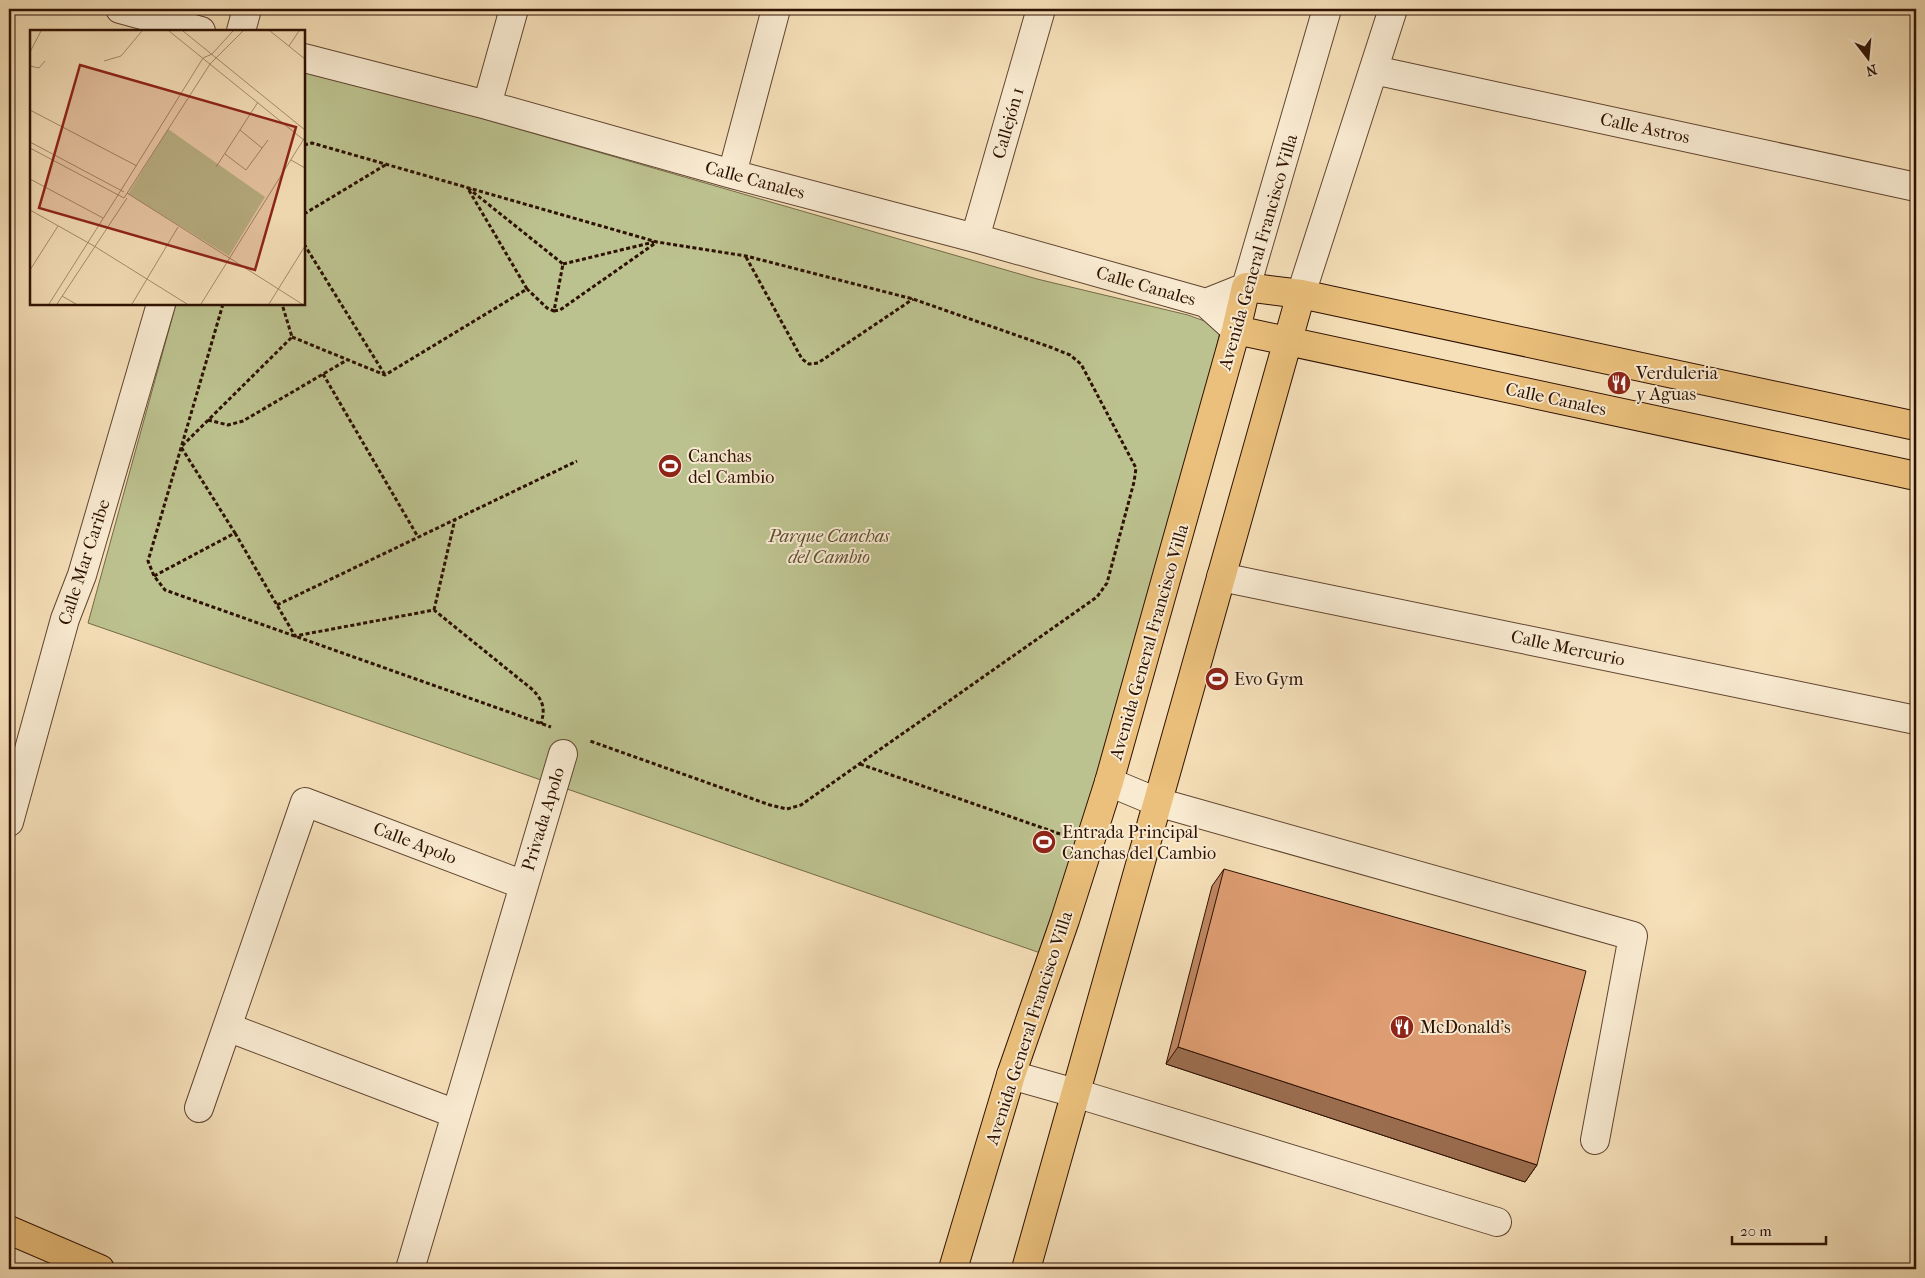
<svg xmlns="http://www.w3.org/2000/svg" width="1925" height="1278" font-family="'IM FELL French Canon',serif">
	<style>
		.green { fill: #bcc28f; stroke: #756a48 }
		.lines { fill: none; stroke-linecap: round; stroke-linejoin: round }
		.minor-casing { stroke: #604530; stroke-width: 30 }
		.major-casing { stroke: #2e1102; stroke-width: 30 }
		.path { stroke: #2e1102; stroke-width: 3; stroke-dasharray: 4 2.5; stroke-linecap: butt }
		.minor { stroke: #f9ebd2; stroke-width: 28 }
		.major { stroke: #ebc07c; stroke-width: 28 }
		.wall { fill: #be8661; stroke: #2e1102 }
		.shaded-wall { fill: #9b6d4f; stroke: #2e1102 }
		.building { fill: #dd9c71; stroke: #2e1102 }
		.labels { text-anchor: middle; stroke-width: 4; stroke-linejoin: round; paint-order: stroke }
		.street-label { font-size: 18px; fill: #2e1102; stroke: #f9ebd2 }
		.poi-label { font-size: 18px; fill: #2e1102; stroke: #f9ebd2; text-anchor: start }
		.park-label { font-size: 18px; font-style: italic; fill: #604f33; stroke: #f9ebd2 }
		.inset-road { fill: none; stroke: #a68d70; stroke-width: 1 }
		.view { fill: #8f2418; fill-opacity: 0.15; stroke: #8f2418; stroke-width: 2.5 }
		.inset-edge { fill: none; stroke: #2e1102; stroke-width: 2.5 }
	</style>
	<rect width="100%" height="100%" fill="#f6e0b9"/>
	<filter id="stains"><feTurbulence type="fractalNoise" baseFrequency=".004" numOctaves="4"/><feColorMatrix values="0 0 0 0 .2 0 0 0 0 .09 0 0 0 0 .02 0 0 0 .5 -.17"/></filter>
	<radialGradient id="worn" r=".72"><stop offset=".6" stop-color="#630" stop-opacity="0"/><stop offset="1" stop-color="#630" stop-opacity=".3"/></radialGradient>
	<path class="green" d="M 304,67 L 1037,279 L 1188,315 L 1221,327 L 1192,458 L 1052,957 L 88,623 L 176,304 L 304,304 Z"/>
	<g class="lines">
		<g class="minor-casing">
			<path id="minor" d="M 120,9 L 201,31
				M 241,31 L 247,9
				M 304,58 L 487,105 L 732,174 L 975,238 L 1206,303 L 1236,330
				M 1374,70 L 1916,187
				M 487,105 L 514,9
				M 732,174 L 776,9
				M 975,238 L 1041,9
				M 1301,294 L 1393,9
				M 1206,303 L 1246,287 L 1327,9
				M 1221,577 L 1916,720
				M 1109,782 L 1157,802 L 1633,936 L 1595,1140
				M 9,822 L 65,619 L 82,575 L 161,304
				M 227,1027 L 456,1114
				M 1011,1075 L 1075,1093 L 1497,1222
				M 199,1108 L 305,802 L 524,885
				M 410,1269 L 563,754"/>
		</g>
		<g class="major-casing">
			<path id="major" d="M 1236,330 L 1916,476
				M 9,1230 L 100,1269
				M 953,1269 L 1011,1075 L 1065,920 L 1109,782 L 1236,330 L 1246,287 L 1301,294 L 1916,426
				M 1026,1269 L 1301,294"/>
		</g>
		<path class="path" d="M 304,145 L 312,143 L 657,242 L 746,256 L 913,299 L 1050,347 L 1070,355 L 1081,364 L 1136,468 L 1134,482 L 1107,583 L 1097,597 L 801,805 L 787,809 L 770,805 L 590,741
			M 468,188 L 563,264 L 554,311 L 547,308 L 527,289
			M 304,214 L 387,164
			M 304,244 L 385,375
			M 746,257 L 802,359 L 809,364 L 818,363 L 913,299
			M 563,264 L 654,242
			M 223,304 L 148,561 L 154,576 L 165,590 L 551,727
			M 554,311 L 560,310 L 657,242
			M 292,337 L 385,375 L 527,289 L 467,187
			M 323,374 L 418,537
			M 208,420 L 228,425 L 243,421 L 347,360
			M 235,533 L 295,636 L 434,610 L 533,690 C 544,702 545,709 541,724
			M 154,576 L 235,533 L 181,447 L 292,337 L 282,304
			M 277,605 L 577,461
			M 434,610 L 455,519
			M 860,764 L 1060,834"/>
		<use href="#minor" class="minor"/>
		<use href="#major" class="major"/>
	</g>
	<path class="wall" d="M 1224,869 L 1537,1165 L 1525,1182 L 1166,1064 L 1212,886 Z"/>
	<path class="shaded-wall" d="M 1178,1047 L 1537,1165 L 1525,1182 L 1166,1064 Z"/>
	<path class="building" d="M 1224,869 L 1586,971 L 1537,1165 L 1178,1047 Z"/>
	<defs>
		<g id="restaurant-disc" transform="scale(1.25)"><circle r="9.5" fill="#8f2418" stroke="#f9ebd2"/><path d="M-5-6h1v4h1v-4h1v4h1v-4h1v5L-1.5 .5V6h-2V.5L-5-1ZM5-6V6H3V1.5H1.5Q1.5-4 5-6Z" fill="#fff"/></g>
		<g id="stadium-disc" transform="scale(1.25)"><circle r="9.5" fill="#8f2418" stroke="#f9ebd2"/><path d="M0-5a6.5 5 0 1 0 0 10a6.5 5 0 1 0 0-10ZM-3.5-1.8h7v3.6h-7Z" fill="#fff"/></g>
	</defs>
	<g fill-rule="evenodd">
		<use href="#restaurant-disc" x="1619" y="383"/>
		<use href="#stadium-disc" x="670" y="466"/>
		<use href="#stadium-disc" x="1217" y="679"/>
		<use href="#stadium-disc" x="1044" y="842"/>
		<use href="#restaurant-disc" x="1402" y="1027"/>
	</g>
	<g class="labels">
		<g class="street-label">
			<text transform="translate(1008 123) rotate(-74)" y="6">Callejón 1</text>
			<text transform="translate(1645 128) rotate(12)" y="6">Calle Astros</text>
			<text transform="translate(755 180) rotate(15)" y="6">Calle Canales</text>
			<text transform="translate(1258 252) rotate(-74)" y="6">Avenida General Francisco Villa</text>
			<text transform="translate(1146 286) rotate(16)" y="6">Calle Canales</text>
			<text transform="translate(1556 399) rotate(12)" y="6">Calle Canales</text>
			<text transform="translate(84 562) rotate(-72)" y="6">Calle Mar Caribe</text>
			<text transform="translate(1149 642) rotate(-74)" y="6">Avenida General Francisco Villa</text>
			<text transform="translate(1568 648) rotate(12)" y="6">Calle Mercurio</text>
			<text transform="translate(543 819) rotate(-73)" y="6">Privada Apolo</text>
			<text transform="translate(415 843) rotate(21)" y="6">Calle Apolo</text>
			<text transform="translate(1029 1028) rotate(-72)" y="6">Avenida General Francisco Villa</text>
		</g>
		<g class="poi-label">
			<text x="1636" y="379">Verduleria<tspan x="1636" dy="21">y Aguas</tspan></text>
			<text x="688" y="462">Canchas<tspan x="688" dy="21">del Cambio</tspan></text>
			<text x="1234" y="685">Evo Gym</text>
			<text x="1062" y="838">Entrada Principal<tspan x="1062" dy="21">Canchas del Cambio</tspan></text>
			<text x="1420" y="1033">McDonald's</text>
		</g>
		<g class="park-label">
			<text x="829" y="542">Parque Canchas<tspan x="829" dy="21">del Cambio</tspan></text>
		</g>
	</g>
	<g transform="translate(30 30)">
		<rect width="275" height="275" fill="#f6e0b9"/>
		<path d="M 138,99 L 235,167 L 199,226 L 98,164 Z" fill="#bcc28f"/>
		<path class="inset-road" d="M 139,1 L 275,111M 153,1 L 275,100M 240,1 L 275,29M 259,16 L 269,1M 0,22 L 11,1M 74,31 L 91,26 L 112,1M 0,36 L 9,38 L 15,31M 0,80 L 107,136M 210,100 L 232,118M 0,112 L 94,162M 0,118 L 94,168 L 180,34 L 213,1M 195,124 L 216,140 L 238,110M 261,130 L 275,138M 186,137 L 228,72M 0,149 L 73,188M 97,163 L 272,274M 88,165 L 173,28 L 182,24 L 203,1M 0,180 L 64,216 L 157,274M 0,240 L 28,196M 32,266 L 46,274M 19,274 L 88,165M 27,274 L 97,168M 102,274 L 148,197M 171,274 L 275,107M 239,274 L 275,216"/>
		<path class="view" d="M 50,35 L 266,97 L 225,240 L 9,178 Z"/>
		<rect width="275" height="275" class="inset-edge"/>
	</g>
	<rect width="1925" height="1278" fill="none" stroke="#f6e0b9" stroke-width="30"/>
	<rect x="10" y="10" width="1905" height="1258" fill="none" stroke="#2e1102" stroke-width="2.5"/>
	<rect x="15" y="15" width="1895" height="1248" fill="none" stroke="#2e1102"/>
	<g transform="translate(1868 58) rotate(164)" stroke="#f9ebd2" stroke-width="4" paint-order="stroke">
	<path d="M0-4L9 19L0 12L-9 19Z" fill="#2e1102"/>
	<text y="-8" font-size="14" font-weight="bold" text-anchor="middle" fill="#2e1102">N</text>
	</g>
	<path d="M1732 1236v8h94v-8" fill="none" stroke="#2e1102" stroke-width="2.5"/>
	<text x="1740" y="1236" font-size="15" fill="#2e1102" stroke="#f9ebd2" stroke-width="4" paint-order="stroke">20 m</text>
	<rect width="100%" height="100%" filter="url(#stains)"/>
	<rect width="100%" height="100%" fill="url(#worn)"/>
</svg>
